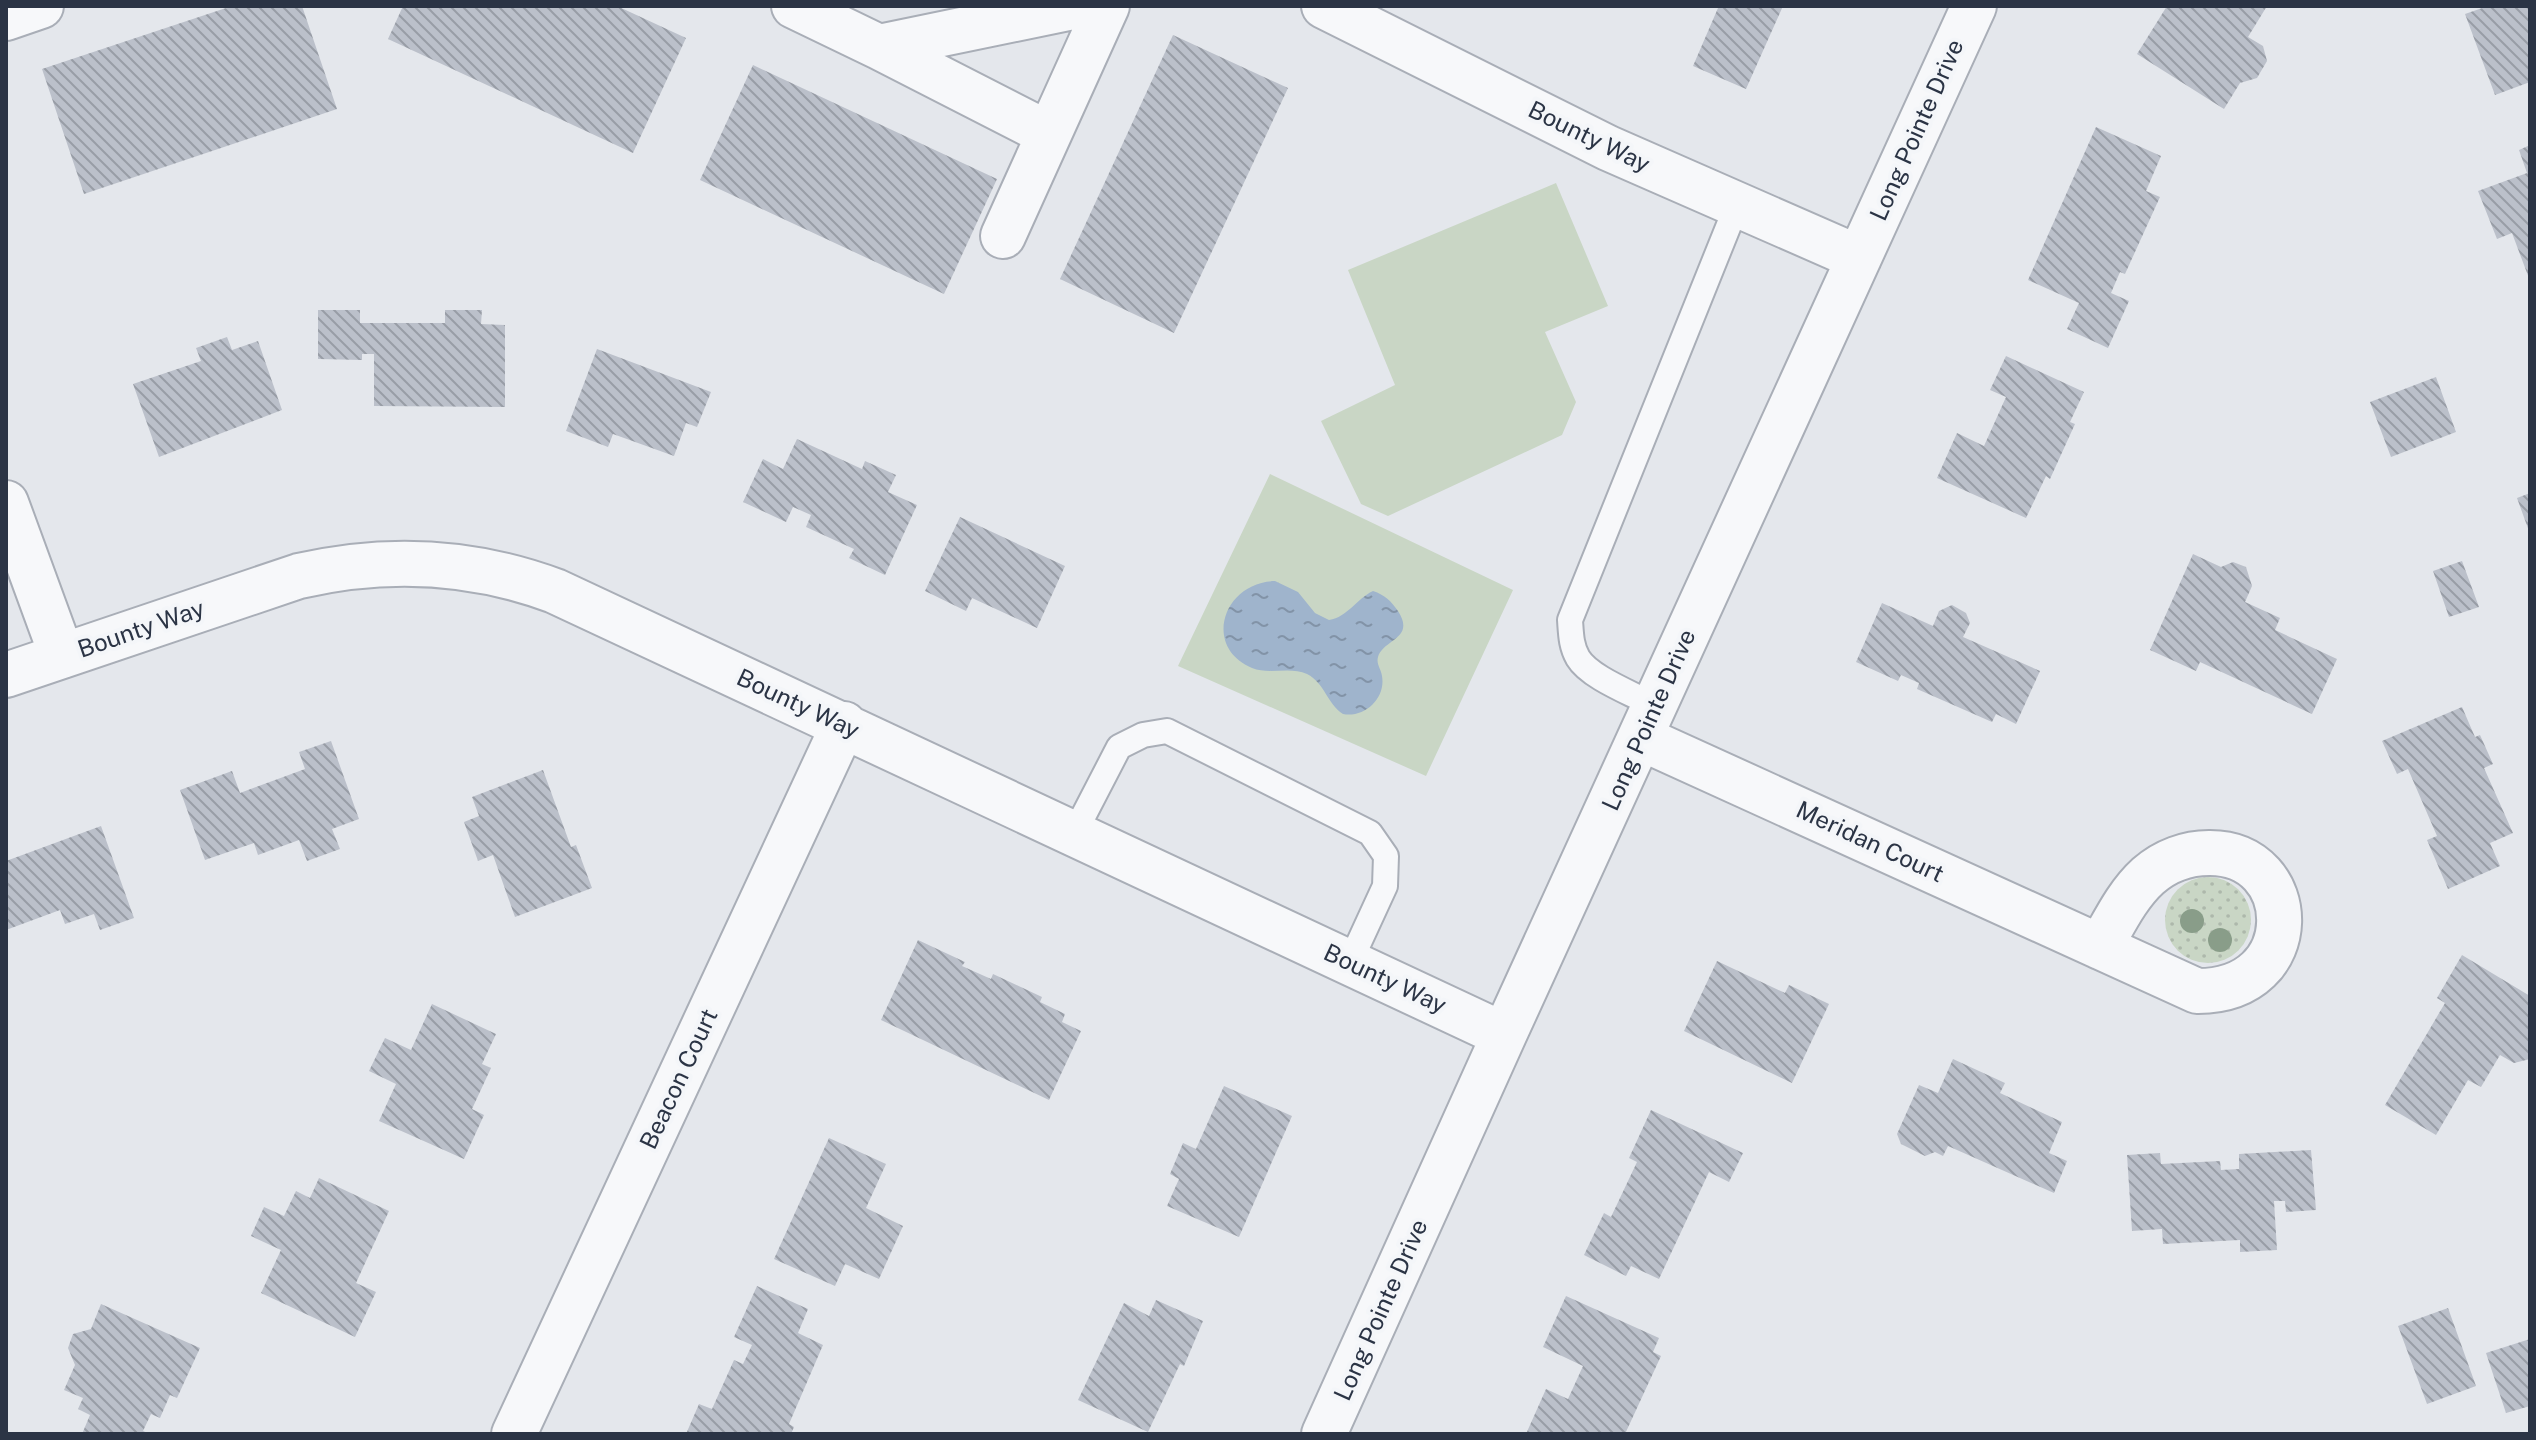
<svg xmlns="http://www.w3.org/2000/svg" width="2536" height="1440" font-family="'Public Sans',sans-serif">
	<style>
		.grass { fill: url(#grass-dots) }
		.pitch { fill: #c9d6c5 }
		.water { fill: url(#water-ripples) }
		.building { fill: url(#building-back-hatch) }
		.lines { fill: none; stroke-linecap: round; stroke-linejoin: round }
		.service-casing { stroke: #a9aeb7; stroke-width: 28 }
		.minor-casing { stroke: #a9aeb7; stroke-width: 48 }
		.service { stroke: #f7f8fa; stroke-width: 24 }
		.minor { stroke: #f7f8fa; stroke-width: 44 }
		.tree { fill: #899d89 }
		.labels { text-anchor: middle; stroke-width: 8; stroke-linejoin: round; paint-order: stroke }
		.street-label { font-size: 24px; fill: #2b3445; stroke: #f4f6f9 }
	</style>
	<defs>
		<pattern id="grass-dots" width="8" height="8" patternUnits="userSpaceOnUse" patternTransform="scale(2)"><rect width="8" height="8" fill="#c9d6c5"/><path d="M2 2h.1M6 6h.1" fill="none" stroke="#adb8ab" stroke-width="1.8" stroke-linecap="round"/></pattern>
		<pattern id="water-ripples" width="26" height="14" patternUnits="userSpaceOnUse" patternTransform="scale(2)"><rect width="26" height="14" fill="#9fb4cc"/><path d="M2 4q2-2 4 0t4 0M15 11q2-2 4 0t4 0" fill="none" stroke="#8293a7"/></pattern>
		<pattern id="building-back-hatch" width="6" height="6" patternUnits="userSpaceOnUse" patternTransform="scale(2)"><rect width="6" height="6" fill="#bbc0ca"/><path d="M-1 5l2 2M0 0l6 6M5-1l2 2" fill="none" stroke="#989da6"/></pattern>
	</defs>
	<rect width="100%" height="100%" fill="#e4e7ec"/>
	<path class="grass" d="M2165 920a43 43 0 1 1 86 0a43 43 0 1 1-86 0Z"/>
	<path class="pitch" d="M 1556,183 L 1608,306 L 1545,332 L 1576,402 L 1562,435 L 1388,516 L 1361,504 L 1321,421 L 1395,385 L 1348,270 Z
		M 1270,474 L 1513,590 L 1426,776 L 1178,666 Z"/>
	<path class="water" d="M 1275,581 L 1298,592 L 1315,613 L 1329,620 C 1348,617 1356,599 1373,591 C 1385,595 1391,601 1398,611 C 1416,639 1383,639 1378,657 C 1376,664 1381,669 1382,676 C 1386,698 1365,718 1343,714 C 1327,704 1325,683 1307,674 C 1290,666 1269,675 1252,668 C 1202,647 1223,582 1275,581 Z"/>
	<path class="building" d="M 232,6 L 302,6 L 337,109 L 84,194 L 42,69 Z
		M 403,6 L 617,6 L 686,38 L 633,153 L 388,39 Z
		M 1713,6 L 1783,6 L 1746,89 L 1693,66 L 1718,8 Z
		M 2167,6 L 2267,6 L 2248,37 L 2263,46 L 2267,61 L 2257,78 L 2240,83 L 2224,109 L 2137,54 Z
		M 2488,6 L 2530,6 L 2530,82 L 2495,95 L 2465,14 Z
		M 1173,35 L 1288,88 L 1174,333 L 1060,279 Z
		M 753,65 L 997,179 L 944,294 L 700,180 Z
		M 2096,127 L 2161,156 L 2146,191 L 2160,197 L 2125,274 L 2120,272 L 2111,293 L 2129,301 L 2108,348 L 2067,329 L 2079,303 L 2028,280 Z
		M 2530,145 L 2530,281 L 2512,233 L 2497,239 L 2478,191 L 2527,173 L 2519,150 Z
		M 318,310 L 360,310 L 360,323 L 445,323 L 445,310 L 482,310 L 481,324 L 505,325 L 505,407 L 374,406 L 374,354 L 362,354 L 362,360 L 318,359 Z
		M 227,337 L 232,350 L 258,341 L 282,410 L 159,457 L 133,384 L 201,361 L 196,348 Z
		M 597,349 L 711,392 L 697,427 L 686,423 L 674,456 L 613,434 L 608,447 L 566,431 Z
		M 2006,356 L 2084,392 L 2070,422 L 2075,424 L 2050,479 L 2046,476 L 2026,518 L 1937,478 L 1957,433 L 1984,446 L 2006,397 L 1990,390 Z
		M 2436,377 L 2456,432 L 2391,457 L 2370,402 Z
		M 797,439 L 862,469 L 865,461 L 896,475 L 888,492 L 917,505 L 885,575 L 849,558 L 854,549 L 806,527 L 811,515 L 793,507 L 786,522 L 743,502 L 763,459 L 783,469 Z
		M 2530,493 L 2530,534 L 2517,498 Z
		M 960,517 L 1065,566 L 1037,628 L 972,598 L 966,611 L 925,591 Z
		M 2193,554 L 2221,567 L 2233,562 L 2246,567 L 2252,586 L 2245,602 L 2280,618 L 2275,630 L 2337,659 L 2312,714 L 2200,662 L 2196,671 L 2150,650 Z
		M 2462,561 L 2479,607 L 2449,617 L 2433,571 Z
		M 1882,603 L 1933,626 L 1939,611 L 1952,605 L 1966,613 L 1970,623 L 1963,637 L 2040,671 L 2016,724 L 1996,714 L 1992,722 L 1917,689 L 1919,683 L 1901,675 L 1898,681 L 1856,662 Z
		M 2462,707 L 2475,737 L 2480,735 L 2493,764 L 2484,768 L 2513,833 L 2490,843 L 2500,866 L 2448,889 L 2427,840 L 2437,836 L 2408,769 L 2397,774 L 2382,741 Z
		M 331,741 L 359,819 L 332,829 L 340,849 L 307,861 L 299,840 L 258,855 L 254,843 L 205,860 L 180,790 L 232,771 L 240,793 L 305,769 L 299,752 Z
		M 543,770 L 571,847 L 576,845 L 592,888 L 515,917 L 493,855 L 478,861 L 464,822 L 479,816 L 472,797 Z
		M 101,826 L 134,918 L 100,930 L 94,914 L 65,924 L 60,910 L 6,930 L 6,861 Z
		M 918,940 L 965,962 L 962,966 L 991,979 L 993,974 L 1042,997 L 1040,1002 L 1065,1014 L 1062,1022 L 1081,1031 L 1049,1100 L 881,1020 Z
		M 2462,955 L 2530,996 L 2530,1059 L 2514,1063 L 2500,1055 L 2481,1087 L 2468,1080 L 2436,1135 L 2385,1105 L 2445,1003 L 2437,998 Z
		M 1717,961 L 1785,993 L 1789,985 L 1829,1004 L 1792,1083 L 1684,1031 Z
		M 432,1004 L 496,1034 L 482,1064 L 491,1068 L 472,1109 L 484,1115 L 464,1159 L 379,1121 L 396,1084 L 369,1071 L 385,1038 L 411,1050 Z
		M 1953,1059 L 2005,1083 L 2000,1093 L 2062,1122 L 2049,1153 L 2067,1161 L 2054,1193 L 1948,1146 L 1943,1156 L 1935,1152 L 1925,1156 L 1901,1144 L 1897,1134 L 1919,1085 L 1938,1093 Z
		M 1224,1086 L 1292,1116 L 1239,1237 L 1167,1206 L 1179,1179 L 1170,1174 L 1183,1143 L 1196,1149 Z
		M 1651,1110 L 1743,1153 L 1729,1182 L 1709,1172 L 1659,1279 L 1631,1266 L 1626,1276 L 1584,1255 L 1604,1213 L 1611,1217 L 1637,1162 L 1629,1158 Z
		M 829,1138 L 886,1164 L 866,1208 L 903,1226 L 879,1279 L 845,1264 L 835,1286 L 774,1259 Z
		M 2311,1150 L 2316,1210 L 2286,1212 L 2285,1201 L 2274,1201 L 2277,1250 L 2240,1252 L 2240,1240 L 2163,1244 L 2162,1229 L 2132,1231 L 2127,1155 L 2160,1153 L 2161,1164 L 2220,1161 L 2221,1170 L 2239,1169 L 2239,1154 Z
		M 319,1178 L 389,1211 L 356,1283 L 376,1292 L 355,1337 L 261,1293 L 281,1250 L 251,1236 L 264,1207 L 284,1216 L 296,1191 L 310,1198 Z
		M 757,1286 L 808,1309 L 798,1333 L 823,1345 L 789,1424 L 794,1427 L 791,1434 L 686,1434 L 699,1404 L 712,1409 L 734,1360 L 743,1364 L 752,1345 L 734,1337 Z
		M 1566,1296 L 1659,1338 L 1653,1352 L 1661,1356 L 1625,1434 L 1526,1434 L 1546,1389 L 1568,1399 L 1583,1366 L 1543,1347 Z
		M 1156,1300 L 1203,1321 L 1184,1366 L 1180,1364 L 1148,1432 L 1078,1400 L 1124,1303 L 1149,1316 Z
		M 101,1304 L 200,1348 L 177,1398 L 170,1395 L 160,1418 L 151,1414 L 143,1431 L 150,1434 L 82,1434 L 90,1415 L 78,1409 L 83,1398 L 64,1390 L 75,1365 L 68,1348 L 73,1334 L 91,1329 Z
		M 2448,1308 L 2476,1386 L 2427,1404 L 2398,1326 Z
		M 2530,1339 L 2530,1406 L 2506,1413 L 2486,1353 Z"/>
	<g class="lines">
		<g class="service-casing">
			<path id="service" d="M 1655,706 C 1634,694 1590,678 1578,658 C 1571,646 1571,634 1570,620 L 1737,205
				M 1074,834 L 1119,747 L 1143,735 L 1167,731 L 1370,833 L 1386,856 L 1385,886 L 1350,962"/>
		</g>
		<g class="minor-casing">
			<path id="minor" d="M 794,6 L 879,47 L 1078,6
				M 1324,6 L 1608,148 L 1859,258
				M 6,18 L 41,6
				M 879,47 L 1049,134
				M 1003,236 L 1107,6
				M 6,503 L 62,656
				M 6,675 L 299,576 C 386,556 472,560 555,591 L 1504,1035
				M 1641,738 L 2197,991 C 2307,992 2302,852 2209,853 C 2187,853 2165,861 2148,876 C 2127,895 2114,923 2100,947
				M 514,1434 L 844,724
				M 1324,1434 L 1504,1035 L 1974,6"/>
		</g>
		<use href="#service" class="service"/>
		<use href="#minor" class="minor"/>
	</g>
	<g class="tree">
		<circle cx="2192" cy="921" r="12"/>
		<circle cx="2220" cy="940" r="12"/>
	</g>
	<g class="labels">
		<g class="street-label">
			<text transform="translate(1917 130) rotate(-66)" y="8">Long Pointe Drive</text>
			<text transform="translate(1589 137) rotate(26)" y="8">Bounty Way</text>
			<text transform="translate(141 629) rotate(-19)" y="8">Bounty Way</text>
			<text transform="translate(798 704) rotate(25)" y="8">Bounty Way</text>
			<text transform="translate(1649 720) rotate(-66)" y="8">Long Pointe Drive</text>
			<text transform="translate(1870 842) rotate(25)" y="8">Meridan Court</text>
			<text transform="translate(1385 979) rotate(25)" y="8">Bounty Way</text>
			<text transform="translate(679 1079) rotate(-65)" y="8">Beacon Court</text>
			<text transform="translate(1381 1310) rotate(-66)" y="8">Long Pointe Drive</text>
		</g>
	</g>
	<rect width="2536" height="1440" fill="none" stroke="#2b3445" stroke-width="16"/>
</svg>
